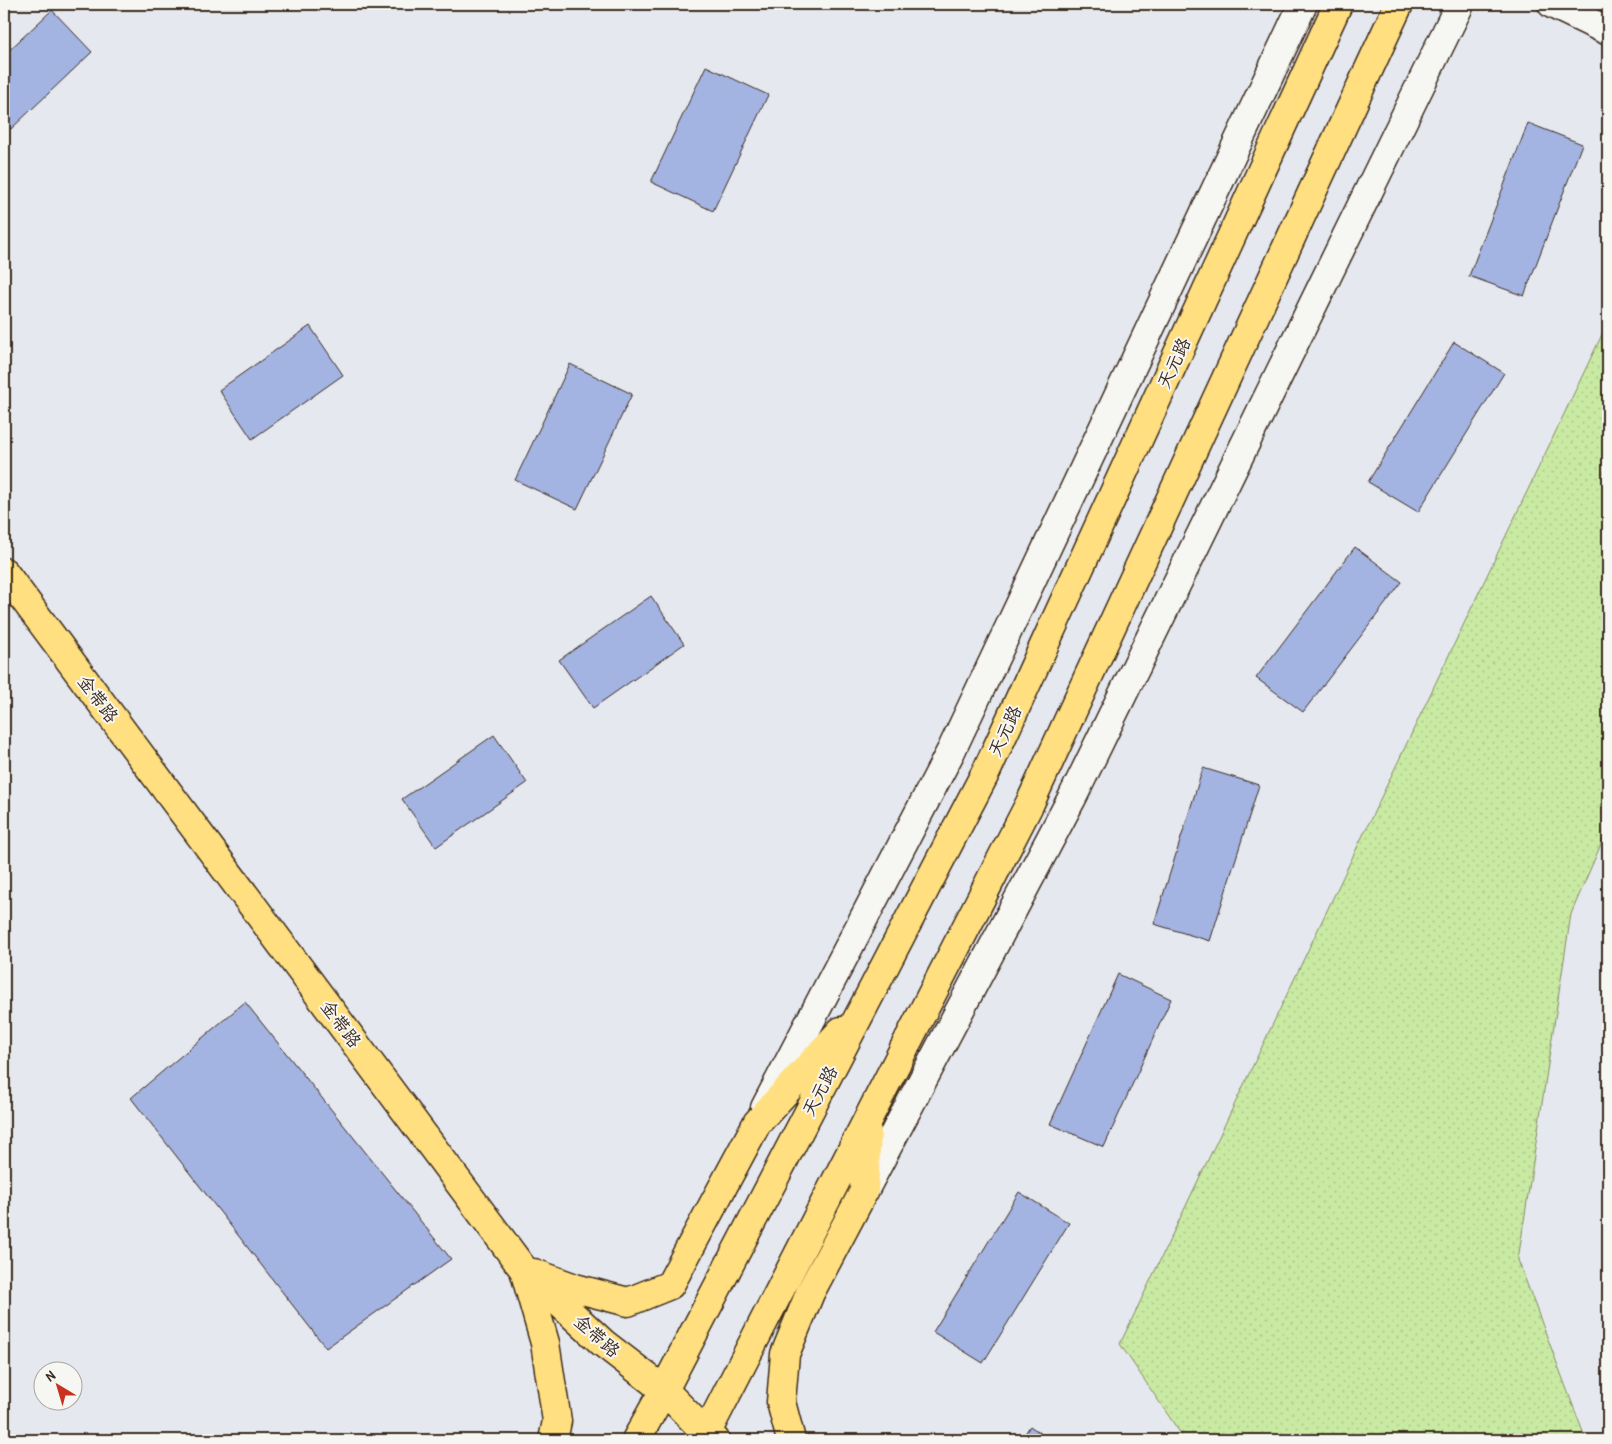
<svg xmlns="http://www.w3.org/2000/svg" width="1612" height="1444" font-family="'Patrick Hand','LXGW WenKai TC',sans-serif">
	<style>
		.park { fill: url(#park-dots); stroke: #828a60 }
		.building { fill: #a3b3e2; stroke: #3b2a1e }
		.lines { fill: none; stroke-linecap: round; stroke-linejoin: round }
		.minor-casing { stroke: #3b2a1e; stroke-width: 31 }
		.major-casing { stroke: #3b2a1e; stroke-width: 31 }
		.minor { stroke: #f6f6f2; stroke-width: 28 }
		.major { stroke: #ffdf80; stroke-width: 28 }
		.labels { text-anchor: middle; stroke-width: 4; stroke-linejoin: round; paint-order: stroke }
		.street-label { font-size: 18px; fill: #3b2a1e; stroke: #f6f6f2 }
	</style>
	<defs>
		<pattern id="park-dots" width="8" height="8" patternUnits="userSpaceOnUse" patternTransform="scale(1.25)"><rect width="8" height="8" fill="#c9eaa3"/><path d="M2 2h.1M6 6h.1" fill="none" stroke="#aec98c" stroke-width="1.8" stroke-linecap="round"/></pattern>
	</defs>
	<rect width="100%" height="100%" fill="#e5e9ef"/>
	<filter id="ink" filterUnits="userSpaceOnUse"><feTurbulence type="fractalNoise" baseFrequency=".02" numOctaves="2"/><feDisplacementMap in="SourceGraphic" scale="10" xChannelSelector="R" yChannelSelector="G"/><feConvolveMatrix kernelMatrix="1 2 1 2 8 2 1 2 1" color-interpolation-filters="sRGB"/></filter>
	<g filter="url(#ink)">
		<path class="park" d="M 1608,322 L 1608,828 L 1571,914 L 1518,1260 L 1586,1440 L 1185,1440 L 1120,1344 Z"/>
		<path class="building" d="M 1578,4 L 1608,4 L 1608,17 Z
			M 52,10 L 92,52 L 11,129 L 4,121 L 4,55 Z
			M 706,66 L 768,95 L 713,211 L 651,182 Z
			M 1528,123 L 1582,144 L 1524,296 L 1469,276 Z
			M 310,326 L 343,375 L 252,439 L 219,390 Z
			M 1454,342 L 1504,373 L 1418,512 L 1368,482 Z
			M 570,364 L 632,394 L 577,509 L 515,480 Z
			M 1355,547 L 1402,582 L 1303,712 L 1256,678 Z
			M 651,596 L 684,644 L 593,708 L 559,660 Z
			M 494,735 L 527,783 L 436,847 L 402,799 Z
			M 1203,768 L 1259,785 L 1210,941 L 1154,924 Z
			M 1118,974 L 1171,999 L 1104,1147 L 1050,1124 Z
			M 245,1002 L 451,1259 L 326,1348 L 131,1098 Z
			M 1019,1192 L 1069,1223 L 983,1363 L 933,1332 Z
			M 1030,1426 L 1050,1440 L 1021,1440 Z"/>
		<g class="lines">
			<g class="minor-casing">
				<path id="minor" d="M 1552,4 L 1608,31
					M 765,1108 L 951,751 L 1303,4
					M 864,1191 L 1073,796 L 1460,4"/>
			</g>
			<g class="major-casing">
				<path id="major" d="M 4,572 L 524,1270 L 603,1343 L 664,1390 L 707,1434 L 715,1440
					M 524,1270 L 545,1343 L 557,1421 L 553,1440
					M 534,1273 L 575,1288 L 628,1302 L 670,1285 L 757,1123 L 841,1031
					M 636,1440 L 664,1390 L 987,770 L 1338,4
					M 703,1440 L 1030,803 L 1399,4
					M 791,1440 L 781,1402 L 785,1354 L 810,1293 L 864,1191 L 867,1132"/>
			</g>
			<use href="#minor" class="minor"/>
			<use href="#major" class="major"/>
		</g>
	</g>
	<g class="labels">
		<g class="street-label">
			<text transform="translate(1174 363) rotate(-65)" y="6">天元路</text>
			<text transform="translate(98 699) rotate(53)" y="6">金带路</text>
			<text transform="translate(1005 731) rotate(-65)" y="6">天元路</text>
			<text transform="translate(341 1024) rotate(53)" y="6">金带路</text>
			<text transform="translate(820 1091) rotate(-62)" y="6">天元路</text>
			<text transform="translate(597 1336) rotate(41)" y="6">金带路</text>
		</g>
	</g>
	<rect width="1612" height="1444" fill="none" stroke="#f6f6f2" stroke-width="20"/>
	<rect x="10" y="10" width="1592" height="1424" fill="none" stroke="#3b2a1e" stroke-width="2" filter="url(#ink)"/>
	<g transform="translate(58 1386) rotate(322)"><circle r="24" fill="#f6f6f2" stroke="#aba49d"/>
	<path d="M0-4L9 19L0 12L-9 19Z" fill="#c8321e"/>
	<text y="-8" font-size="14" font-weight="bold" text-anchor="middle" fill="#3b2a1e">N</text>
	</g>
</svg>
